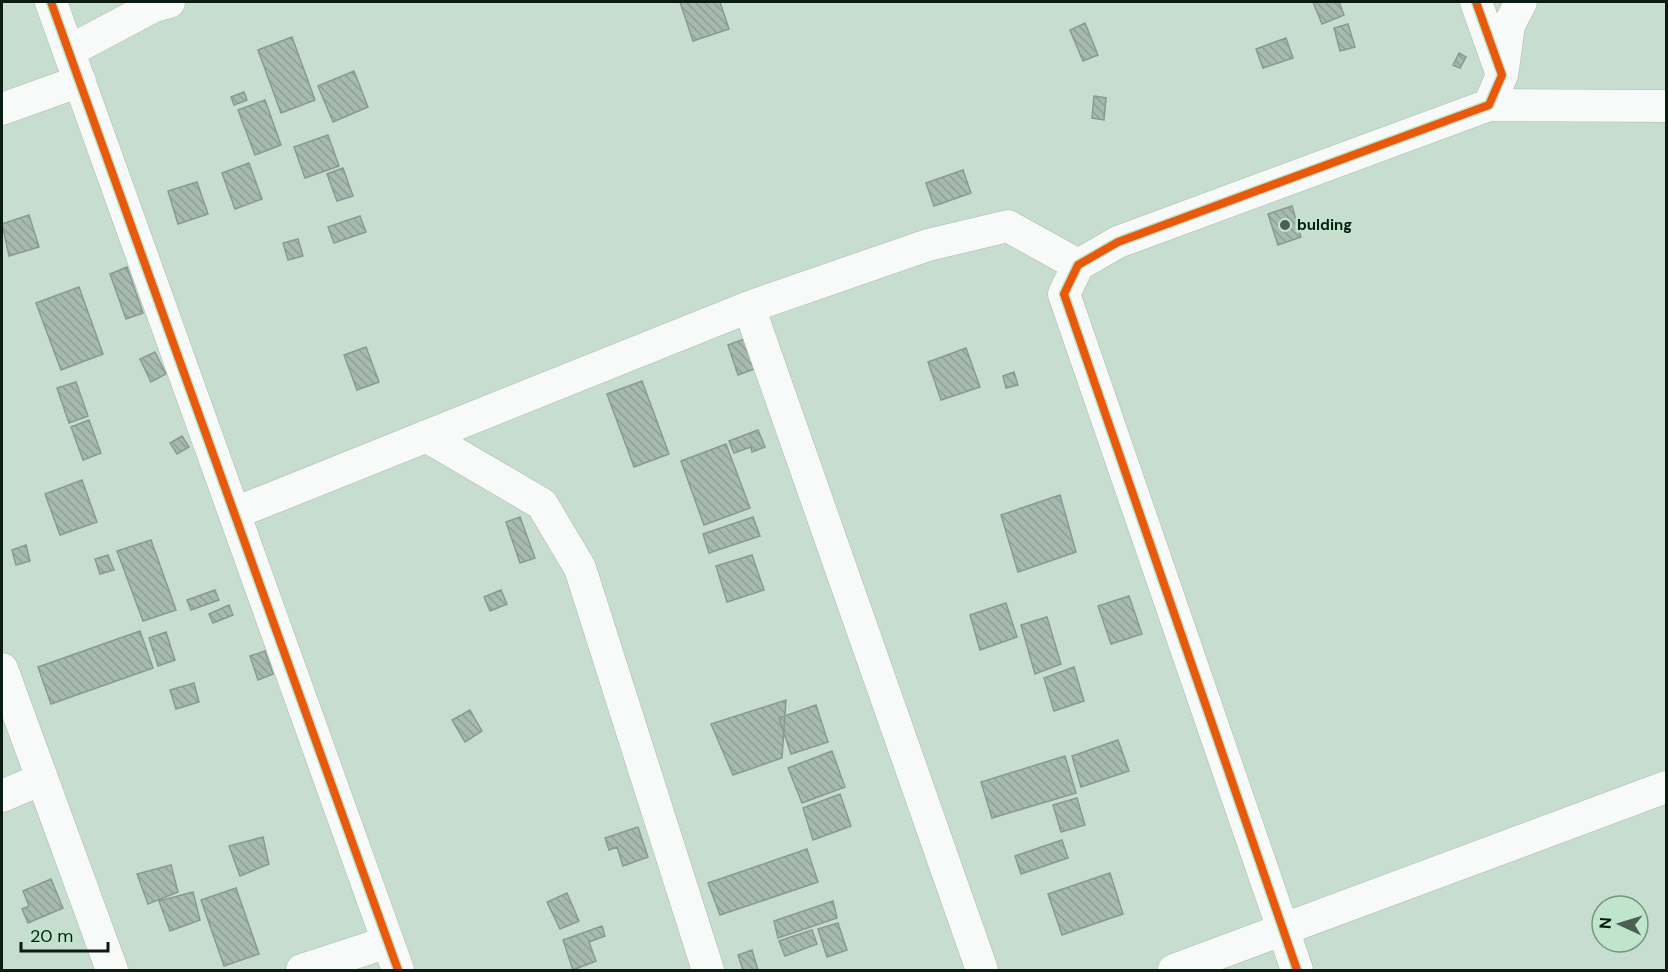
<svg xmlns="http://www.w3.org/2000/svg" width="1668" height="972" font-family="'DM Sans',sans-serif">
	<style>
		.building { fill: url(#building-back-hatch); stroke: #889a92; stroke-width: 1.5 }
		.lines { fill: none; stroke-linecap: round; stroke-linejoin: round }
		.minor-casing { stroke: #aabbb0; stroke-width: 33 }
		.minor { stroke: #f7faf8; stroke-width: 32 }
		.cycleway-casing { stroke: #bfe5cc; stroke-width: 11 }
		.cycleway { stroke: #e8590c; stroke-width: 8 }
		.poi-dot { fill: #4d5f54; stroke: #bfe5cc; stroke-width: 2 }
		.labels { text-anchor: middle; stroke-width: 5; stroke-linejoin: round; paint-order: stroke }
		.poi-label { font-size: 15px; font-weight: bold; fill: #0c1b12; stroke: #bfe5cc; text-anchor: start }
	</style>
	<defs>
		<pattern id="building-back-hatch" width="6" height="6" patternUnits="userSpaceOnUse" patternTransform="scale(1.5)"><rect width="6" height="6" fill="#a7bab1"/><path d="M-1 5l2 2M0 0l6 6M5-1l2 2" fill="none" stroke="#8f9f97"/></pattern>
	</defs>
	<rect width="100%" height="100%" fill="#c7ddcf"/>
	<path class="building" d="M 680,2 L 720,2 L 729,29 L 693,41 Z
		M 1313,2 L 1339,2 L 1344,15 L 1322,24 Z
		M 1085,23 L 1098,55 L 1083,61 L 1070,30 Z
		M 1348,24 L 1355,47 L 1340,51 L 1334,28 Z
		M 292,37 L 315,100 L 281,113 L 258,50 Z
		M 1286,38 L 1293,58 L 1263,68 L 1256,49 Z
		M 1459,53 L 1466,57 L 1460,68 L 1453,65 Z
		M 354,71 L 368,107 L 333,122 L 318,86 Z
		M 244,92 L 247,100 L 234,105 L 231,97 Z
		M 1094,96 L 1106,98 L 1104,120 L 1092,118 Z
		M 265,100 L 281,145 L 255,155 L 238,110 Z
		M 328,135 L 339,166 L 305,178 L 294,147 Z
		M 249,163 L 262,199 L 235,209 L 222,173 Z
		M 343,168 L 353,196 L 337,201 L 327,174 Z
		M 963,170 L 971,193 L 934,206 L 926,183 Z
		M 197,182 L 208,214 L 178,224 L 168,191 Z
		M 1292,206 L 1301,237 L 1278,245 L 1268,214 Z
		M 29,215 L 39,247 L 9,256 L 2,224 Z
		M 360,216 L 366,232 L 334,243 L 328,227 Z
		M 298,239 L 303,256 L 288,260 L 283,243 Z
		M 127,267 L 143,313 L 126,319 L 110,274 Z
		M 79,287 L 103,354 L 61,370 L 36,303 Z
		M 747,338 L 757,368 L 738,375 L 728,345 Z
		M 366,347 L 379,382 L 357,390 L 344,355 Z
		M 966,348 L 980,387 L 941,400 L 928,362 Z
		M 155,352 L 166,374 L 151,382 L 140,359 Z
		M 1014,372 L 1018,385 L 1006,388 L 1003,376 Z
		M 642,381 L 669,454 L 634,467 L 607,394 Z
		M 76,382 L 88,416 L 69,423 L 57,388 Z
		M 89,420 L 101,453 L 83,460 L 71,427 Z
		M 758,430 L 765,447 L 752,452 L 751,447 L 734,453 L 729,441 Z
		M 182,436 L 189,447 L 177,454 L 170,443 Z
		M 726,444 L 750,508 L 704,525 L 681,461 Z
		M 82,480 L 97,522 L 60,535 L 45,494 Z
		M 1060,495 L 1076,552 L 1018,572 L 1001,515 Z
		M 520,517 L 535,558 L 520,563 L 506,522 Z
		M 753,517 L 760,536 L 709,553 L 703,534 Z
		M 151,540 L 176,610 L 143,621 L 117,551 Z
		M 26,545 L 30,561 L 16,565 L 12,550 Z
		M 108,555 L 114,570 L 100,574 L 95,559 Z
		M 752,555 L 764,590 L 727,602 L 716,566 Z
		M 215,590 L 219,600 L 191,610 L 187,600 Z
		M 501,590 L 507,604 L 490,611 L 484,597 Z
		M 1129,596 L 1142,634 L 1111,644 L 1098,606 Z
		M 1006,603 L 1017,637 L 980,650 L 970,615 Z
		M 229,605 L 233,615 L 213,623 L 209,614 Z
		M 1047,617 L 1061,664 L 1035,674 L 1021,625 Z
		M 140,631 L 153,668 L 51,704 L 38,667 Z
		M 166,632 L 175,660 L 158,666 L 149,638 Z
		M 265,651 L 273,674 L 258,680 L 250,656 Z
		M 1074,667 L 1084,701 L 1054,711 L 1044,678 Z
		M 194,683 L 199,702 L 176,709 L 170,690 Z
		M 786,700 L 782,758 L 733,775 L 711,724 Z
		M 816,705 L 828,742 L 791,754 L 779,718 Z
		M 470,710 L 482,731 L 465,742 L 452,720 Z
		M 1118,740 L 1129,771 L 1081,787 L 1072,756 Z
		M 832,751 L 845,787 L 802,803 L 788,768 Z
		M 1065,756 L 1076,793 L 992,818 L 981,782 Z
		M 840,794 L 851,826 L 813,840 L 803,808 Z
		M 1077,798 L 1085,825 L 1061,832 L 1053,805 Z
		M 638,827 L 648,857 L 623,866 L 617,847 L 609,850 L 605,838 Z
		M 263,837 L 269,864 L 240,876 L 229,846 Z
		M 1062,840 L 1068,858 L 1021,874 L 1015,856 Z
		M 807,849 L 818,882 L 720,915 L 708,883 Z
		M 171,865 L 178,892 L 148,904 L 137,874 Z
		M 1110,873 L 1123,914 L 1062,935 L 1048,894 Z
		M 51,879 L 63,908 L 28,923 L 22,909 L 29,906 L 23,891 Z
		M 236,888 L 259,954 L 224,966 L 201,900 Z
		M 193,892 L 200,920 L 170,931 L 159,901 Z
		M 567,893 L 579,921 L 560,929 L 547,902 Z
		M 833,901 L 837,918 L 778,938 L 774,921 Z
		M 838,923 L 847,950 L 827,957 L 818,929 Z
		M 602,926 L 605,936 L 589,942 L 596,961 L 573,970 L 563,940 Z
		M 812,930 L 817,944 L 785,956 L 779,941 Z
		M 752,950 L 758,970 L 743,970 L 738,955 Z"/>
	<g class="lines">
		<g class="minor-casing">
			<path id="minor" d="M 51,2 L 398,970
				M 69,51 L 152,7 L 169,2
				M 1503,69 L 1509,25 L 1521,2
				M 1489,105 L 1666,106
				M 2,109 L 80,81
				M 749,307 L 982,970
				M 426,436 L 542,504 L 580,568 L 708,970
				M 235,513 L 749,307 L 928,245 L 1008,226 L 1078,265
				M 2,669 L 112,970
				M 2,796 L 42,779
				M 302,970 L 388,942
				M 1174,970 L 1666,787
				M 1297,970 L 1064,294 L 1078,265 L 1118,242 L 1489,105 L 1502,75 L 1476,2"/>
		</g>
		<use href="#minor" class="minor"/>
		<g class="cycleway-casing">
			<path id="cycleway" d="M 51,2 L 398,970
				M 1297,970 L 1064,294 L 1078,265 L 1118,242 L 1489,105 L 1502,75 L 1476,2"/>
		</g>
		<use href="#cycleway" class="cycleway"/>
	</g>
	<circle class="poi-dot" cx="1285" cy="225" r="6"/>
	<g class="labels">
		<g class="poi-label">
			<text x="1297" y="230">bulding</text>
		</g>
	</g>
	<rect width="1668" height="972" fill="none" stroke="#0c1b12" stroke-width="6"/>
	<g transform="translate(1620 924) rotate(274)"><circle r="28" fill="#bfe5cc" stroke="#779482" stroke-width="1.5"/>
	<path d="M0-4.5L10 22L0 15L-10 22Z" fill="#4d5f54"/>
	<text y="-9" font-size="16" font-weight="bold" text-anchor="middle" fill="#0c1b12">N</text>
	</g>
	<path d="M21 942v9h87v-9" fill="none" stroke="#0c1b12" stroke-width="3"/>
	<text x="30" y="942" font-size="18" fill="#0c1b12" stroke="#bfe5cc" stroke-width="4.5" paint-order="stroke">20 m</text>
</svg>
